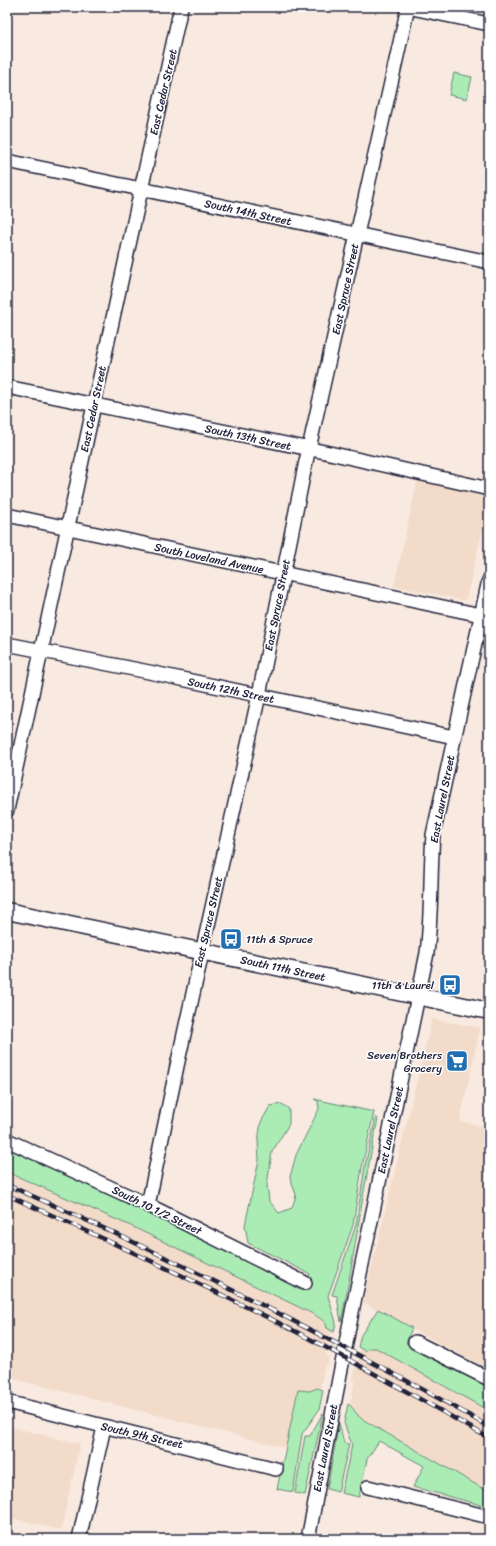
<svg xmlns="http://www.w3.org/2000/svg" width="496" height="1546" font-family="Sriracha,sans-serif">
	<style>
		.built { fill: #f3dbca }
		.green { fill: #abecb5; stroke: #668778 }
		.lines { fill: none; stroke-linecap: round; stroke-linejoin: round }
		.minor-casing { stroke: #22223b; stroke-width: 16 }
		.tertiary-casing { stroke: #22223b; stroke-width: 19 }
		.minor { stroke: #fff; stroke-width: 13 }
		.tertiary { stroke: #fff; stroke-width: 16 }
		.rail-casing { stroke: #22223b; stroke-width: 4.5 }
		.rail { stroke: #fff; stroke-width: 3; stroke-dasharray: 9; stroke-linecap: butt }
		.labels { text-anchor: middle; stroke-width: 3; stroke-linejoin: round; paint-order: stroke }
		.street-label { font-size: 11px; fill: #22223b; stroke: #fff }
		.poi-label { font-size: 11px; fill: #22223b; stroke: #fff; text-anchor: end }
	</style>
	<rect width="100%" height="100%" fill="#f8eae0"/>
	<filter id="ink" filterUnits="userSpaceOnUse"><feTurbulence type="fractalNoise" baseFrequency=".025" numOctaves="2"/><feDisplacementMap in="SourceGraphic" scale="8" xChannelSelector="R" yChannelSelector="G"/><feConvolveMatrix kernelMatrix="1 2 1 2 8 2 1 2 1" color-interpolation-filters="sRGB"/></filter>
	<g filter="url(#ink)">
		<path class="built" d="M 418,478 L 477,491 L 489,498 L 489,504 L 466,599 L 462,600 L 394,586 Z
			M 432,1019 L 480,1028 L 460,1121 L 489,1128 L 489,1370 L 363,1302 Z
			M 7,1172 L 131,1226 L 309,1312 L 319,1318 L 327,1324 L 328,1328 L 334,1332 L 334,1334 L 331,1333 L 326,1354 L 329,1356 L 328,1365 L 325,1364 L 320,1389 L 317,1388 L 310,1391 L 298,1390 L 286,1448 L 7,1377 Z
			M 370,1348 L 376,1348 L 489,1411 L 489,1492 L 358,1416 L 355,1408 L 350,1405 L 355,1380 L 353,1379 L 355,1370 L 356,1370 L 361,1349 L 365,1351 Z
			M 7,1426 L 80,1444 L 61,1530 L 7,1517 Z"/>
		<path class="green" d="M 454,73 L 472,77 L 467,99 L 449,95 Z
			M 314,1099 L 374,1112 L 362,1167 L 353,1225 L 328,1296 L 336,1322 L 334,1332 L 327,1328 C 326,1320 316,1316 309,1312 L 131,1226 L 7,1172 L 7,1148 L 135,1203 L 302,1291 L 310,1274 L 248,1243 L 245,1225 L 259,1160 L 258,1141 L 261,1122 L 270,1106 L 282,1104 L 289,1109 L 289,1124 L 272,1152 L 267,1185 L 269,1201 L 279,1213 L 292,1208 L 296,1195 L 290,1177 L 296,1155 L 319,1109 L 318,1101 Z
			M 376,1117 L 378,1119 C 363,1186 355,1254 341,1322 L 337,1296 L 332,1295 L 356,1225 L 365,1166 Z
			M 378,1309 L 412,1328 L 406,1343 L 489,1386 L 489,1411 L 376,1348 L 370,1348 L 365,1351 L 358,1347 L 361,1335 Z
			M 317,1388 L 323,1390 L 319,1410 L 302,1434 L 293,1492 L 277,1489 L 298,1390 L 310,1391 Z
			M 348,1404 C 355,1408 355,1414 362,1419 L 489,1492 L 489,1507 L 413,1487 L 424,1466 L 379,1441 L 367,1459 L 359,1497 L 341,1493 L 352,1445 L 344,1423 Z
			M 323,1413 L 305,1495 L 295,1493 L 305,1436 L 310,1436 Z
			M 339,1423 L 344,1443 L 349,1444 L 338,1492 L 327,1489 Z"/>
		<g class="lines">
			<g class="minor-casing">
				<path id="minor" d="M 407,7 L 489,24
					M 7,161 L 489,262
					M 7,387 L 325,452 L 489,489
					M 7,515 L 481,615
					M 7,644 L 149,672 L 454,737
					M 7,810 L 97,391 L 181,7
					M 7,1140 L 148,1205 L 305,1283
					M 148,1205 L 177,1066 L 259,695 L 305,466 L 408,7
					M 415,1342 L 489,1379
					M 7,1402 L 276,1469
					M 368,1487 L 489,1517
					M 79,1539 L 104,1427
					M 308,1539 L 353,1307 L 427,953 C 432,913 430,874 433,835 L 489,580"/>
			</g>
			<g class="tertiary-casing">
				<path id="tertiary" d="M 7,911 L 489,1011"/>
			</g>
			<use href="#minor" class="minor"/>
			<use href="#tertiary" class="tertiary"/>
			<g class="rail-casing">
				<path id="rail" d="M 7,1185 C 98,1224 187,1267 276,1312 C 347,1349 420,1386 489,1427
					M 7,1195 C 99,1236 191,1279 281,1324 C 352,1360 420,1399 489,1438"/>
			</g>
			<use href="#rail" class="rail"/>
		</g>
	</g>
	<defs>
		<g id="bus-square" transform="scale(1.15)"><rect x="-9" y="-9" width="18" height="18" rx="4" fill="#1f6fb2" stroke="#fff"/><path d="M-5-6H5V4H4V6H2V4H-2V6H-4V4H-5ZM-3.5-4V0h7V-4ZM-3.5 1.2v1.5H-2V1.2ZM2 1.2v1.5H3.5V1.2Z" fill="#fff"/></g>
		<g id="supermarket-square" transform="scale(1.15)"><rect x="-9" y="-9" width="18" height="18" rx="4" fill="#1f6fb2" stroke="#fff"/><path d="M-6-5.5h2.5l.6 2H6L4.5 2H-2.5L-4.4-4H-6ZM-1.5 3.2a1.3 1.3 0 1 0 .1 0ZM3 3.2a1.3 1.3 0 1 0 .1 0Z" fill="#fff"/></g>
	</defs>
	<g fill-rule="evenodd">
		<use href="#bus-square" x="231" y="939"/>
		<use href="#bus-square" x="450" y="985"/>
		<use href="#supermarket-square" x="457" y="1061"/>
	</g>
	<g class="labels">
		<g class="street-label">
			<text transform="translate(163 92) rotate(-77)" y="4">East Cedar Street</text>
			<text transform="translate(248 212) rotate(12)" y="4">South 14th Street</text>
			<text transform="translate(345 289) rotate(-78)" y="4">East Spruce Street</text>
			<text transform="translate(93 409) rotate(-78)" y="4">East Cedar Street</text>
			<text transform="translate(248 437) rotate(12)" y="4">South 13th Street</text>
			<text transform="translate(209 558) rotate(12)" y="4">South Loveland Avenue</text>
			<text transform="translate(277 605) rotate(-79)" y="4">East Spruce Street</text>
			<text transform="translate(231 690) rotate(12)" y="4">South 12th Street</text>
			<text transform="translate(442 799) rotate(-79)" y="4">East Laurel Street</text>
			<text transform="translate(208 922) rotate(-77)" y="4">East Spruce Street</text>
			<text transform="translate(283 968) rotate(12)" y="4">South 11th Street</text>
			<text transform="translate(390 1130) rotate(-78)" y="4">East Laurel Street</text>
			<text transform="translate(157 1210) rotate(26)" y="4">South 10 1/2 Street</text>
			<text transform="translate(142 1435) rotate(13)" y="4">South 9th Street</text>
			<text transform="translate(325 1448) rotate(-79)" y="4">East Laurel Street</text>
		</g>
		<g class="poi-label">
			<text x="246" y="943" text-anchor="start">11th &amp; Spruce</text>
			<text x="434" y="989">11th &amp; Laurel</text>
			<text x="442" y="1059">Seven Brothers<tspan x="442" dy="13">Grocery</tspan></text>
		</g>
	</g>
	<rect width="496" height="1546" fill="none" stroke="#fff" stroke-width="24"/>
	<rect x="12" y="12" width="472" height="1522" fill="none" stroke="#22223b" stroke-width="1.5" filter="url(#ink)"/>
</svg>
